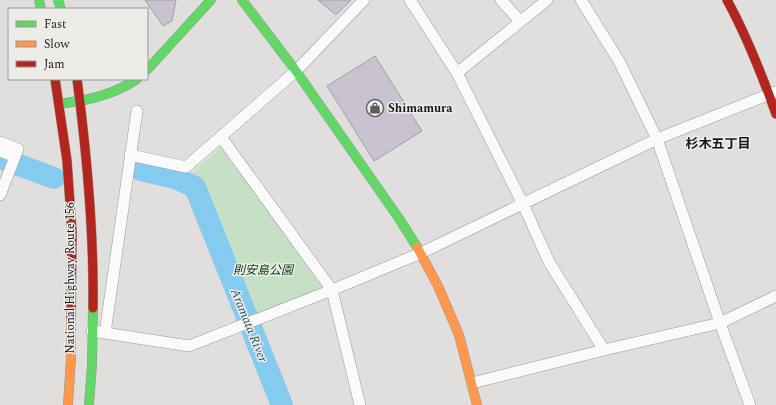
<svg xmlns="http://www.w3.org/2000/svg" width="776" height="405" font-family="Spectral,'Noto Sans JP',serif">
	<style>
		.green { fill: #c6e0c6 }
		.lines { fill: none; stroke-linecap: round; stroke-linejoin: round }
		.river { stroke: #85cbf0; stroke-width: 22 }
		.building { fill: #c9c2d0; stroke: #a2a1a1 }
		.street-casing { stroke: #9b9a99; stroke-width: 12 }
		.fast-casing { stroke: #9b9a99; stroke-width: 10 }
		.slow-casing { stroke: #9b9a99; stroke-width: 10 }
		.jam-casing { stroke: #9b9a99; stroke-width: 10 }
		.street { stroke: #fafafa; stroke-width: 11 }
		.fast { stroke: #63d668; stroke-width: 9 }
		.slow { stroke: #ff974d; stroke-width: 9 }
		.jam { stroke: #b3261e; stroke-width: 9 }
		.labels { text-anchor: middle; stroke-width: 3; stroke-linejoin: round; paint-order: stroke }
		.poi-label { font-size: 12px; font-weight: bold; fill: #181716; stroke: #eeece9; text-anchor: start }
		.park-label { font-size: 12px; font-style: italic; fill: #023c11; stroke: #eeece9 }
		.street-label { font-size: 12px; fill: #181716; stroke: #eeece9 }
		.neighbourhood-label { font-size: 13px; font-weight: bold; fill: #181716; stroke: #eeece9 }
		.water-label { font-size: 13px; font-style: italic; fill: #295369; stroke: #eeece9 }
	</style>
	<rect width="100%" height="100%" fill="#e0dfdd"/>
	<path class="green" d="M 221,147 L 327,289 L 241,321 L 192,198 L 179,185 Z"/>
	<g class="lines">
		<path class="river" d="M 0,158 L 54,178
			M 141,170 L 175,178 L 195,187 L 282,405"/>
	</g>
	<path class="building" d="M 145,0 L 176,0 L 172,21 L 163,26 Z
		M 318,0 L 351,0 L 336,15 Z
		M 375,56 L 422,131 L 374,161 L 327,86 Z"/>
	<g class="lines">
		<g class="street-casing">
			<path id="street" d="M 410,0 L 457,73 L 523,204 L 549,262 L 604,350
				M 501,0 L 520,21
				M 581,0 L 619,61 L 657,139 L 720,323 L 750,405
				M 457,73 L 547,0
				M 221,137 L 332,290 L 360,405
				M 0,142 L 18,149 L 0,195
				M 0,151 L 15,157
				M 130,155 L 186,167 L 296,71 L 364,0
				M 92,331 L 189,346 L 332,290 L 421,253 L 657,139 L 775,92
				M 105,333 L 137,111
				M 472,383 L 604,350 L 720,323 L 776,296"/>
		</g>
		<g class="fast-casing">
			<path id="fast" d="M 39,0 L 41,9
				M 58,0 L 61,9
				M 242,0 L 296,71 L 398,217 L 417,247
				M 147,70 L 211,0
				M 65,103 C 91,100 115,94 137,79
				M 89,405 L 92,364 L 93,308"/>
		</g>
		<g class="slow-casing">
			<path id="slow" d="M 417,247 L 438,286 L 459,335 L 477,405
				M 68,405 L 71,358 L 71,320"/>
		</g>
		<g class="jam-casing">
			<path id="jam" d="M 727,0 C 747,36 762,75 776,114
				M 55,79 L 67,161 L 72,232 L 71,320
				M 77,79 C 87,155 94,231 93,308"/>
		</g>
		<use href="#street" class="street"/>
		<use href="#fast" class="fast"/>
		<use href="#slow" class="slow"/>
		<use href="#jam" class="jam"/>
	</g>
	<defs>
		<g id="shop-ring" transform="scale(0.9)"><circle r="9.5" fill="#eeece9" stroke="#5e5d5c" stroke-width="1.5"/><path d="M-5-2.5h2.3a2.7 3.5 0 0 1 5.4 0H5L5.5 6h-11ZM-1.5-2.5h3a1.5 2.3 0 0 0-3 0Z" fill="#5e5d5c"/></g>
	</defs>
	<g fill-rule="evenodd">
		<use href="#shop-ring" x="375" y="108"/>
	</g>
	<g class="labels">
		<g class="poi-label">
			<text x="388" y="112">Shimamura</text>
		</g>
		<g class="park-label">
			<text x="263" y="274">則安島公園</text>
		</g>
		<g class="street-label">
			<text transform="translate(70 278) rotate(-90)" y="4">National Highway Route 156</text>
		</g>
		<g class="neighbourhood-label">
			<text x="718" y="148">杉木五丁目</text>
		</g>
		<g class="water-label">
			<text transform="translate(250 325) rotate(68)" y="5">Aramata River</text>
		</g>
	</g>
	<rect x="8" y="8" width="140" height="72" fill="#eeece9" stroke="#989795"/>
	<rect x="16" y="21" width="20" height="6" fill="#63d668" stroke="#989795"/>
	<text x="44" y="28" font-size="12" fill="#181716">Fast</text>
	<rect x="16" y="41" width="20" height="6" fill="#ff974d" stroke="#989795"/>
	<text x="44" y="48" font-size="12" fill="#181716">Slow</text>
	<rect x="16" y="61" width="20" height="6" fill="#b3261e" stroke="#989795"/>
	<text x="44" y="68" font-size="12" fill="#181716">Jam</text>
</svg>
